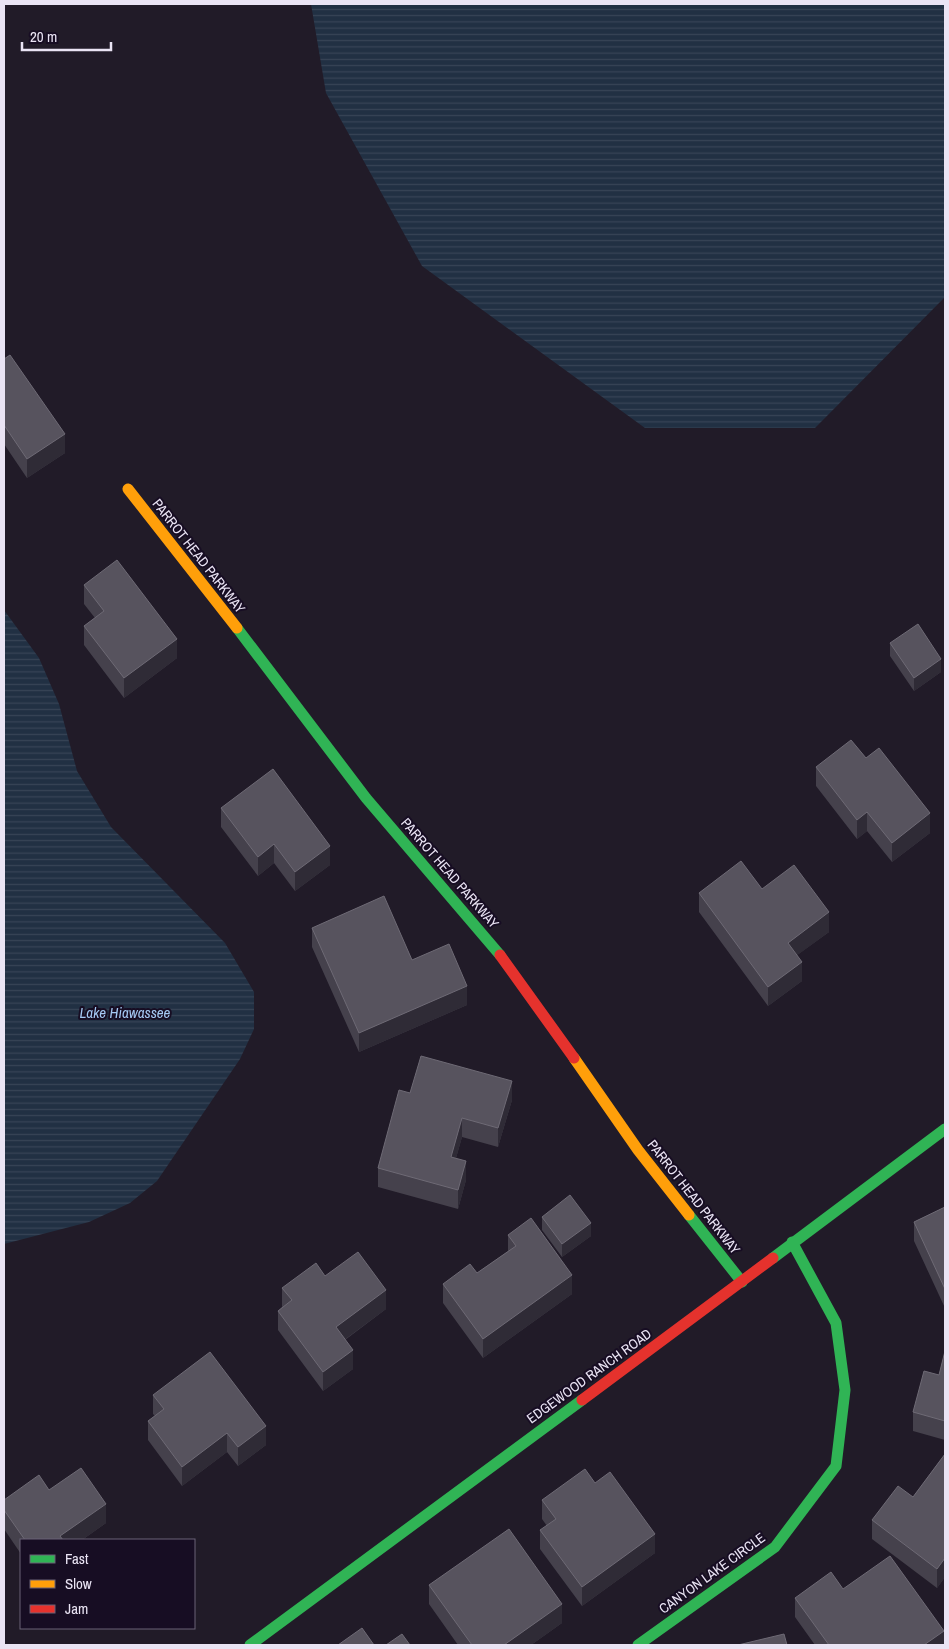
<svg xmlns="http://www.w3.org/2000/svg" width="949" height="1649" font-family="'Archivo Narrow',sans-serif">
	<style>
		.water { fill: url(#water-rules) }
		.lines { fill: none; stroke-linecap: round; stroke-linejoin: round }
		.fast { stroke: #30b455; stroke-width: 11 }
		.slow { stroke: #ff9f0a; stroke-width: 11 }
		.jam { stroke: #e5322d; stroke-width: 11 }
		.wall { fill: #45414c }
		.shaded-wall { fill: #2f2b36 }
		.building { fill: #57535e; stroke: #6e6a75 }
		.labels { text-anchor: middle; stroke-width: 4; stroke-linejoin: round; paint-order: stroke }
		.street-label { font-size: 14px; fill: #eae4f4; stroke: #170d23 }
		.water-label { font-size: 15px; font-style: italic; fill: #a4c8f3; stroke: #170d23 }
	</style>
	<defs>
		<pattern id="water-rules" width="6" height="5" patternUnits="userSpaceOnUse" patternTransform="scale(1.25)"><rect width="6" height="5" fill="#213043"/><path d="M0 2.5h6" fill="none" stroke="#374456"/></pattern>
	</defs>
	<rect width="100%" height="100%" fill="#211b28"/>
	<path class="water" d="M 311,4 L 945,4 L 945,297 L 815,428 L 645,428 L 422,266 L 326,93 Z
		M 4,610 L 39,658 L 59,704 L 77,771 L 111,827 L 225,943 L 254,992 L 254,1029 L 240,1059 L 157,1181 L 130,1203 L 89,1222 L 4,1244 Z"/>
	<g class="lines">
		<path class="fast" d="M 237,628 L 366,798 L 500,955
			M 689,1215 L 742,1282
			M 773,1258 L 945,1129
			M 250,1645 L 582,1400
			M 638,1645 L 775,1547 L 836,1466 L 845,1390 L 836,1323 L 792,1242"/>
		<path class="slow" d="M 128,489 L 237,628
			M 574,1058 L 638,1150 L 689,1215"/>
		<path class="jam" d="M 500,955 L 574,1058
			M 582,1400 L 773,1258"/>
	</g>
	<path class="wall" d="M 4,359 L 65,453 L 27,478 L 4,444 Z
		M 84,585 L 177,658 L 124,698 L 84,645 L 84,626 L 95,618 L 84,604 Z
		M 890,643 L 941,672 L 914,691 L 890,656 Z
		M 866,758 L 930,833 L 892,862 L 867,831 L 857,839 L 816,786 L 816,767 Z
		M 221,808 L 330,865 L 295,891 L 274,863 L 258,876 L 221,827 Z
		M 762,889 L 829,932 L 797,955 L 802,981 L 768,1006 L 699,912 L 699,893 Z
		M 312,928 L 412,960 L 467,1005 L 359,1052 L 312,947 Z
		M 410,1093 L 512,1100 L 498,1147 L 462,1137 L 456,1158 L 466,1180 L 458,1209 L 378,1187 L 378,1168 Z
		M 945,1207 L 945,1308 L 914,1241 L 914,1222 Z
		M 542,1217 L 591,1236 L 562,1257 L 542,1230 Z
		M 508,1235 L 572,1294 L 483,1358 L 443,1303 L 443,1284 L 477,1273 L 508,1251 Z
		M 325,1276 L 386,1309 L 345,1340 L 353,1369 L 323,1391 L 278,1330 L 278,1311 L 282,1307 L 282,1288 Z
		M 945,1351 L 945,1440 L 913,1431 L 913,1412 L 939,1375 Z
		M 153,1395 L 266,1445 L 238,1466 L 227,1452 L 182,1486 L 148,1440 L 148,1421 L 155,1416 L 153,1414 Z
		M 945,1454 L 945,1577 L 937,1588 L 872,1539 L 872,1520 L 913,1497 Z
		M 595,1483 L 655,1553 L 582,1606 L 540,1549 L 540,1530 L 547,1526 L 542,1519 L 542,1500 Z
		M 49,1490 L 106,1523 L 82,1540 L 21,1540 L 21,1554 L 4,1529 L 4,1500 Z
		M 429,1585 L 562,1623 L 531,1645 L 458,1645 L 429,1604 Z
		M 843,1589 L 944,1645 L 815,1645 L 795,1617 L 795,1598 Z"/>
	<path class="shaded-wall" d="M 65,434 L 65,453 L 27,478 L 27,459 Z
		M 177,639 L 177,658 L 124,698 L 124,678 Z
		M 941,659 L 941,672 L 914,691 L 914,678 Z
		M 867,812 L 867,831 L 857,839 L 857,820 Z
		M 930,813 L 930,833 L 892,862 L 892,843 Z
		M 274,844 L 274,863 L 258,876 L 258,857 Z
		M 330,846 L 330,865 L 295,891 L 295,872 Z
		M 829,912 L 829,932 L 788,962 L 788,943 Z
		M 802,962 L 802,981 L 768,1006 L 768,987 Z
		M 467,986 L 467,1005 L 359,1052 L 359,1033 Z
		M 512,1081 L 512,1100 L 498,1147 L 498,1128 Z
		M 462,1118 L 462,1137 L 451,1176 L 451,1157 Z
		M 466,1161 L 466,1180 L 458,1209 L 458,1190 Z
		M 591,1223 L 591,1236 L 562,1257 L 562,1244 Z
		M 572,1275 L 572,1294 L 483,1358 L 483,1339 Z
		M 386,1290 L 386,1309 L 336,1346 L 336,1327 Z
		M 353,1350 L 353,1369 L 323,1391 L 323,1372 Z
		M 266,1426 L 266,1445 L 238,1466 L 238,1447 Z
		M 227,1433 L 227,1452 L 182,1486 L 182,1467 Z
		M 106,1504 L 106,1523 L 82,1540 L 60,1540 L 60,1536 Z
		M 655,1534 L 655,1553 L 582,1606 L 582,1587 Z
		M 945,1558 L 945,1577 L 937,1588 L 937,1569 Z
		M 562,1604 L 562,1623 L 531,1645 L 504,1645 Z
		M 944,1631 L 944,1645 L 924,1645 Z"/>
	<path class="building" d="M 10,355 L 65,434 L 27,459 L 4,425 L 4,359 Z
		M 117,560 L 177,639 L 124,678 L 84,626 L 104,611 L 84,585 Z
		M 918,624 L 941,659 L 914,678 L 890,643 Z
		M 851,740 L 866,758 L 879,748 L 930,813 L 892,843 L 867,812 L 857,820 L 816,767 Z
		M 273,769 L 330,846 L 295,872 L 274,844 L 258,857 L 221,808 Z
		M 741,861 L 762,889 L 794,865 L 829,912 L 788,943 L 802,962 L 768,987 L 699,893 Z
		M 384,896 L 412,960 L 449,944 L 467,986 L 359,1033 L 312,928 Z
		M 421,1056 L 512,1081 L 498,1128 L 462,1118 L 451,1157 L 466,1161 L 458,1190 L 378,1168 L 399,1090 L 410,1093 Z
		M 570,1195 L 591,1223 L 562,1244 L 542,1217 Z
		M 945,1207 L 945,1289 L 914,1222 Z
		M 531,1218 L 572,1275 L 483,1339 L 443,1284 L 470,1264 L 477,1273 L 516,1246 L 508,1235 Z
		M 358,1252 L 386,1290 L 336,1327 L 353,1350 L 323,1372 L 278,1311 L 292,1300 L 282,1288 L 316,1263 L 325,1276 Z
		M 945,1351 L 945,1421 L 913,1412 L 924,1371 L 939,1375 Z
		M 210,1352 L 266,1426 L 238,1447 L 227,1433 L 182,1467 L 148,1421 L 164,1409 L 153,1395 Z
		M 945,1454 L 945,1558 L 937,1569 L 872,1520 L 898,1486 L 913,1497 Z
		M 81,1468 L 106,1504 L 60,1536 L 63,1540 L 25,1540 L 4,1510 L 4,1500 L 39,1475 L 49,1490 Z
		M 585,1469 L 595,1483 L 610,1472 L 655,1534 L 582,1587 L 540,1530 L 556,1519 L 542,1500 Z
		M 509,1529 L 562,1604 L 504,1645 L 472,1645 L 429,1585 Z
		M 890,1556 L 944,1631 L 924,1645 L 829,1645 L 795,1598 L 831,1572 L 843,1589 Z
		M 362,1628 L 374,1645 L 338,1645 Z
		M 402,1634 L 410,1645 L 386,1645 Z
		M 784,1634 L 787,1645 L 738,1645 Z"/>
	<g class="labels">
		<g class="street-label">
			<text transform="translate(199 556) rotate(52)" y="5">PARROT HEAD PARKWAY</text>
			<text transform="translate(450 873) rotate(49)" y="5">PARROT HEAD PARKWAY</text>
			<text transform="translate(694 1197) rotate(52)" y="5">PARROT HEAD PARKWAY</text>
			<text transform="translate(589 1376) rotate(-36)" y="5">EDGEWOOD RANCH ROAD</text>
			<text transform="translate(712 1573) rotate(-36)" y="5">CANYON LAKE CIRCLE</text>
		</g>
		<g class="water-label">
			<text x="125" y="1018">Lake Hiawassee</text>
		</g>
	</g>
	<rect width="949" height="1649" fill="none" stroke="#eae4f4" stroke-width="10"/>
	<rect x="20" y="1539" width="175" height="90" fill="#170d23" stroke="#6b6377"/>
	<rect x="30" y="1555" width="25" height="8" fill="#30b455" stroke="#6b6377"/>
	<text x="65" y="1564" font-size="15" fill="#eae4f4">Fast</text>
	<rect x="30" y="1580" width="25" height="8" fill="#ff9f0a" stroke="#6b6377"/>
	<text x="65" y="1589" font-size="15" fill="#eae4f4">Slow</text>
	<rect x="30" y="1605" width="25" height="8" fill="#e5322d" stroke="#6b6377"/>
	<text x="65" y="1614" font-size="15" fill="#eae4f4">Jam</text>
	<path d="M22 42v8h89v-8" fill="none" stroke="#eae4f4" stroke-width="2.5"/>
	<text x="30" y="42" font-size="15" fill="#eae4f4" stroke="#170d23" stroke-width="4" paint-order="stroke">20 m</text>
</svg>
